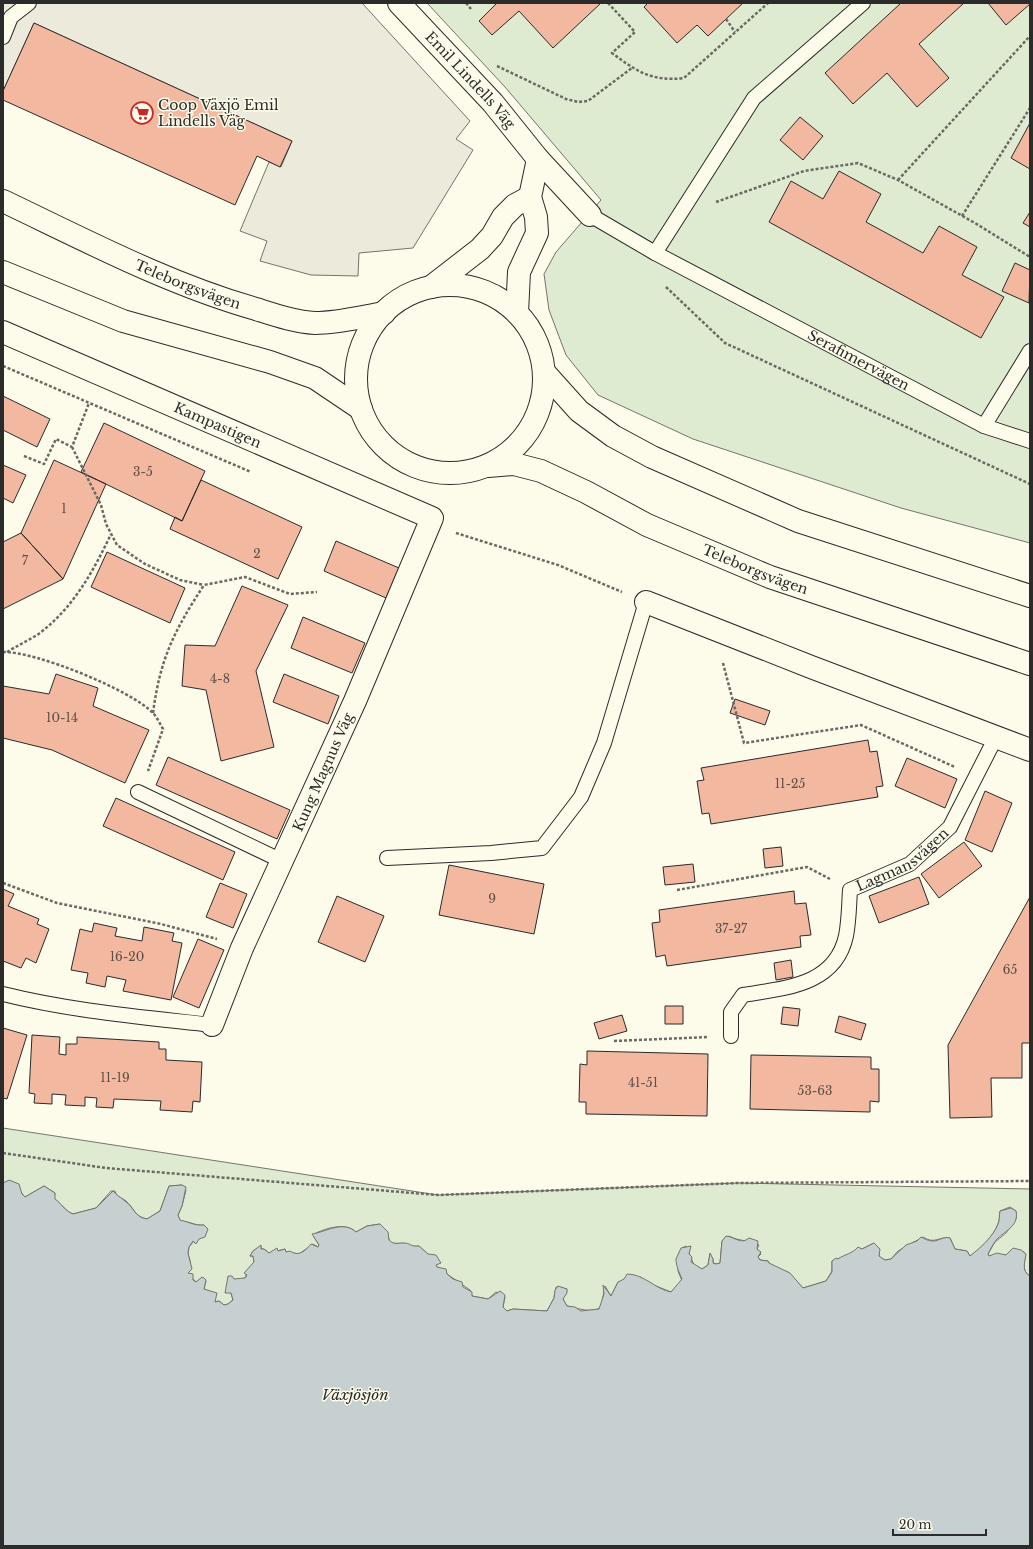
<svg xmlns="http://www.w3.org/2000/svg" width="1033" height="1549" font-family="'Libre Baskerville',serif">
	<style>
		.green { fill: #deebd1; stroke: #74746e }
		.parking { fill: #eceadb; stroke: #74746e }
		.water { fill: #c7d0d0; stroke: #74746e }
		.building { fill: #f2b8a0; stroke: #2b2b2b }
		.lines { fill: none; stroke-linecap: round; stroke-linejoin: round }
		.service-casing { stroke: #2b2b2b; stroke-width: 16 }
		.minor-casing { stroke: #2b2b2b; stroke-width: 24 }
		.secondary-casing { stroke: #2b2b2b; stroke-width: 24 }
		.path { stroke: #6a6964; stroke-width: 2.5; stroke-dasharray: 3 2; stroke-linecap: butt }
		.service { stroke: #fdfbea; stroke-width: 14 }
		.minor { stroke: #fdfbea; stroke-width: 22 }
		.secondary { stroke: #fdfbea; stroke-width: 22 }
		.labels { text-anchor: middle; stroke-width: 3; stroke-linejoin: round; paint-order: stroke }
		.number-label { font-size: 12px; fill: #5d4e48 }
		.street-label { font-size: 14px; fill: #2b2b2b; stroke: #fdfbea }
		.poi-label { font-size: 14px; fill: #2b2b2b; stroke: #fdfbea; text-anchor: start }
		.water-label { font-size: 15px; font-style: italic; fill: #2b2b2b; stroke: #fdfbea }
	</style>
	<rect width="100%" height="100%" fill="#fdfbea"/>
	<path class="green" d="M 427,3 L 1030,3 L 1030,543 L 901,508 L 693,439 L 598,395 L 566,355 L 549,310 L 544,274 L 556,252 L 601,200 L 505,87 Z
		M 3,1128 L 438,1195 L 738,1183 L 1030,1189 L 1030,1276 C 1020,1271 1027,1260 1024,1252 L 1012,1250 L 1006,1255 L 989,1256 L 988,1254 L 995,1242 L 1006,1233 L 1016,1219 L 1016,1211 L 1010,1207 L 1000,1211 C 999,1215 1000,1220 998,1224 C 994,1235 980,1251 970,1256 L 967,1251 L 955,1249 L 950,1238 C 939,1236 935,1245 923,1237 L 898,1251 L 891,1259 L 885,1260 L 879,1257 L 879,1248 L 874,1243 L 862,1249 L 856,1249 C 854,1254 839,1258 832,1261 L 832,1271 L 826,1281 L 803,1288 L 788,1272 L 776,1268 L 769,1263 L 768,1261 L 760,1260 L 758,1257 L 761,1254 L 757,1249 L 759,1245 C 747,1239 740,1242 729,1236 L 722,1241 L 720,1263 L 717,1264 L 713,1263 L 713,1259 L 710,1254 L 708,1265 L 702,1269 L 694,1265 L 686,1246 L 682,1248 L 678,1271 L 682,1281 L 671,1292 L 646,1282 L 641,1277 L 618,1282 L 611,1296 L 605,1286 L 601,1307 C 592,1314 577,1308 567,1306 L 563,1299 L 567,1289 L 556,1287 L 554,1298 L 547,1311 L 513,1309 L 507,1311 L 503,1307 L 505,1297 L 496,1292 L 488,1299 L 472,1296 L 470,1290 L 437,1267 C 435,1259 426,1253 419,1246 C 413,1247 412,1246 406,1244 C 401,1242 396,1245 390,1242 L 386,1230 L 380,1224 L 367,1226 L 356,1232 C 346,1222 326,1228 314,1234 L 314,1237 L 319,1245 L 318,1247 L 313,1244 L 299,1254 L 286,1252 L 285,1249 L 269,1253 L 264,1249 L 261,1249 L 261,1246 L 253,1251 L 250,1256 L 253,1256 L 254,1262 L 246,1274 L 246,1277 L 241,1280 L 229,1292 L 231,1293 L 233,1300 L 228,1304 L 224,1305 L 219,1301 L 215,1302 L 210,1292 L 204,1289 L 206,1281 L 202,1278 L 196,1282 L 188,1273 C 191,1268 191,1260 188,1255 L 189,1247 L 194,1241 L 195,1242 L 204,1225 C 195,1226 189,1221 180,1221 L 178,1215 L 182,1206 L 186,1190 L 182,1185 L 169,1186 L 160,1211 L 147,1219 C 135,1217 134,1208 126,1201 C 121,1197 117,1198 115,1191 L 111,1191 L 96,1208 L 73,1214 C 65,1211 61,1203 54,1199 L 55,1193 L 44,1186 L 25,1197 L 11,1181 L 3,1183 Z"/>
	<path class="parking" d="M 3,3 L 362,3 L 470,121 L 456,139 L 473,150 L 413,248 L 359,253 L 358,276 L 311,275 L 260,261 L 267,241 L 240,231 L 269,162 L 281,167 L 292,141 L 34,23 L 3,91 Z"/>
	<path class="water" d="M 9,1180 L 19,1184 L 22,1194 L 25,1197 L 44,1186 L 55,1193 L 55,1199 C 61,1203 65,1211 73,1214 L 96,1208 L 113,1191 C 119,1197 119,1196 125,1201 C 134,1207 134,1217 147,1219 L 160,1211 L 169,1186 L 182,1185 L 186,1187 L 182,1206 L 178,1215 L 180,1220 C 189,1222 195,1226 204,1225 L 208,1229 L 205,1237 L 199,1239 L 196,1244 L 193,1241 L 189,1247 L 188,1253 L 192,1269 L 188,1273 L 193,1274 L 193,1280 L 196,1282 L 202,1277 L 204,1278 L 206,1280 L 204,1289 L 217,1293 L 215,1302 L 219,1301 L 224,1305 L 228,1304 L 233,1300 L 231,1293 L 225,1293 L 228,1276 L 232,1276 L 234,1279 L 245,1278 L 247,1275 L 244,1273 L 254,1262 L 253,1256 L 250,1256 L 253,1251 L 261,1245 L 261,1249 L 264,1249 L 269,1253 L 277,1248 L 278,1251 L 285,1249 L 286,1252 L 290,1251 C 299,1257 305,1251 311,1244 L 318,1247 L 319,1245 L 312,1234 C 326,1232 343,1220 356,1232 L 367,1226 L 380,1224 L 388,1232 L 389,1240 C 394,1245 397,1243 404,1243 C 410,1243 411,1247 419,1246 L 428,1254 L 436,1255 L 441,1263 L 436,1265 L 437,1267 L 446,1269 L 447,1274 L 453,1279 L 462,1282 L 463,1287 L 472,1292 L 472,1296 L 488,1299 L 500,1291 L 505,1295 L 503,1307 L 507,1311 L 513,1309 L 547,1311 L 554,1298 L 555,1290 L 558,1286 L 567,1289 L 567,1293 L 563,1299 L 567,1306 L 575,1307 L 581,1311 L 599,1309 L 604,1294 L 603,1285 L 611,1296 L 618,1282 L 624,1279 L 627,1274 C 644,1274 655,1289 671,1292 L 682,1279 C 679,1272 676,1266 676,1259 L 681,1248 L 691,1246 L 689,1254 L 692,1257 L 691,1262 L 702,1269 L 708,1265 L 710,1253 L 713,1259 L 713,1263 L 716,1264 L 720,1263 L 722,1241 L 726,1236 C 735,1237 741,1245 749,1238 L 758,1241 L 757,1249 L 761,1252 L 758,1257 L 760,1260 L 768,1261 L 769,1263 L 790,1273 L 803,1288 L 826,1281 L 832,1272 L 832,1261 L 836,1258 L 838,1259 C 845,1254 852,1254 858,1247 L 862,1249 L 874,1243 L 880,1249 L 879,1256 L 885,1260 L 891,1259 L 906,1245 L 917,1241 L 921,1237 C 925,1239 928,1241 933,1241 C 939,1241 944,1236 950,1238 L 955,1249 L 967,1251 L 970,1256 C 980,1248 993,1237 998,1224 C 1000,1220 999,1215 1000,1211 L 1011,1208 L 1016,1211 C 1019,1225 1007,1230 998,1238 C 994,1242 991,1248 988,1254 L 989,1256 L 997,1253 L 1006,1255 L 1013,1248 L 1021,1250 L 1026,1254 C 1025,1262 1021,1271 1030,1276 L 1030,1546 L 3,1546 L 3,1183 Z"/>
	<path class="building" d="M 497,3 L 601,3 L 553,48 L 519,11 L 492,35 L 479,21 Z
		M 648,3 L 743,3 L 708,36 L 697,25 L 677,43 L 644,7 Z
		M 901,3 L 964,3 L 919,44 L 949,78 L 917,107 L 887,73 L 853,104 L 825,73 Z
		M 988,3 L 1030,3 L 1030,4 L 1006,25 Z
		M 34,23 L 292,141 L 280,167 L 257,156 L 235,205 L 3,100 L 3,91 Z
		M 800,117 L 823,136 L 803,160 L 780,140 Z
		M 1030,123 L 1030,169 L 1011,158 Z
		M 839,171 L 881,194 L 866,222 L 923,253 L 939,226 L 977,247 L 962,275 L 1004,297 L 981,338 L 769,222 L 791,181 L 823,199 Z
		M 1030,212 L 1030,227 L 1023,223 Z
		M 1015,263 L 1030,270 L 1029,303 L 1002,291 Z
		M 3,396 L 50,419 L 37,447 L 3,430 Z
		M 104,423 L 205,471 L 182,521 L 81,472 Z
		M 54,460 L 106,484 L 63,579 L 21,533 Z
		M 3,465 L 26,475 L 13,503 L 3,498 Z
		M 201,480 L 302,527 L 278,579 L 170,529 L 175,517 L 182,521 Z
		M 21,533 L 63,579 L 3,609 L 3,542 Z
		M 336,541 L 399,568 L 386,598 L 324,571 Z
		M 107,552 L 185,588 L 170,623 L 91,587 Z
		M 242,586 L 288,605 L 256,671 L 274,747 L 221,761 L 206,690 L 182,686 L 185,645 L 215,646 Z
		M 303,617 L 365,643 L 352,673 L 291,648 Z
		M 56,674 L 98,688 L 93,706 L 149,730 L 125,783 L 52,750 L 3,738 L 3,686 L 49,694 Z
		M 284,674 L 339,696 L 328,724 L 273,702 Z
		M 735,699 L 770,711 L 765,725 L 730,713 Z
		M 868,740 L 870,752 L 877,751 L 883,786 L 876,787 L 878,797 L 711,824 L 709,813 L 702,814 L 697,781 L 704,780 L 701,768 Z
		M 168,757 L 290,810 L 277,839 L 156,785 Z
		M 907,758 L 957,779 L 945,808 L 895,786 Z
		M 985,791 L 1012,803 L 992,852 L 965,840 Z
		M 116,798 L 235,852 L 223,880 L 103,826 Z
		M 964,842 L 982,866 L 939,898 L 921,874 Z
		M 781,847 L 783,866 L 765,868 L 763,849 Z
		M 693,864 L 695,882 L 665,885 L 663,867 Z
		M 449,865 L 544,884 L 534,934 L 439,915 Z
		M 919,877 L 929,904 L 879,923 L 869,896 Z
		M 220,883 L 247,894 L 233,928 L 206,917 Z
		M 3,889 L 14,894 L 8,906 L 39,919 L 37,924 L 49,929 L 36,963 L 26,958 L 21,968 L 3,961 Z
		M 794,891 L 795,904 L 806,903 L 811,935 L 800,936 L 801,947 L 667,966 L 665,955 L 656,957 L 652,923 L 660,922 L 659,910 Z
		M 337,896 L 384,916 L 365,962 L 318,942 Z
		M 1030,897 L 1030,1043 L 1022,1043 L 1022,1078 L 991,1078 L 992,1117 L 950,1118 L 948,1045 Z
		M 94,923 L 117,928 L 115,936 L 142,941 L 144,927 L 174,933 L 172,941 L 182,943 L 171,1000 L 123,991 L 126,980 L 107,976 L 105,987 L 86,983 L 88,973 L 71,970 L 80,929 L 92,932 Z
		M 198,939 L 224,950 L 199,1008 L 173,997 Z
		M 791,960 L 793,977 L 776,980 L 774,963 Z
		M 665,1006 L 683,1006 L 683,1024 L 665,1024 Z
		M 783,1007 L 800,1009 L 798,1026 L 781,1024 Z
		M 622,1015 L 627,1031 L 599,1039 L 594,1023 Z
		M 839,1016 L 866,1024 L 861,1040 L 835,1032 Z
		M 3,1028 L 27,1035 L 7,1099 L 3,1098 Z
		M 32,1035 L 60,1037 L 59,1054 L 66,1055 L 66,1044 L 77,1044 L 77,1037 L 159,1042 L 159,1049 L 166,1049 L 166,1060 L 202,1062 L 200,1102 L 193,1101 L 192,1112 L 160,1110 L 161,1101 L 114,1099 L 113,1108 L 96,1107 L 97,1098 L 85,1097 L 85,1106 L 65,1105 L 66,1095 L 52,1094 L 52,1104 L 34,1103 L 35,1094 L 29,1093 Z
		M 587,1051 L 708,1054 L 707,1116 L 586,1114 L 586,1102 L 579,1102 L 580,1064 L 587,1065 Z
		M 751,1055 L 871,1057 L 871,1069 L 879,1069 L 879,1102 L 870,1101 L 870,1112 L 750,1109 Z"/>
	<g class="lines">
		<g class="service-casing">
			<g id="service">
				<path d="M 3,37 L 11,17 L 29,3"/>
				<path d="M 590,215 L 655,253 L 754,98 L 863,3"/>
				<path id="s1" d="M 655,253 L 984,426 L 1030,351"/>
				<path d="M 984,426 L 1030,441"/>
				<path d="M 138,792 L 282,861"/>
				<path d="M 387,858 L 491,853 L 542,848 L 581,797 L 604,743 L 646,602"/>
				<path d="M 3,994 C 71,1011 142,1017 212,1025"/>
				<path id="s2" d="M 731,1036 L 731,1012 L 743,995 C 784,988 835,986 846,936 C 849,921 849,905 850,890 L 910,864 L 950,827 L 996,737"/>
			</g>
		</g>
		<g class="minor-casing">
			<g id="minor">
				<path id="s3" d="M 399,3 L 493,103 L 538,159 L 590,215"/>
				<path d="M 431,287 L 480,249 L 492,236 L 503,217 L 515,205 L 530,197"/>
				<path d="M 517,313 L 519,272 L 537,233 L 536,217 L 530,197 L 538,159"/>
				<path id="s4" d="M 3,332 L 432,518 L 355,701 L 242,948 L 212,1025"/>
				<path d="M 646,602 L 811,667 L 1030,750"/>
			</g>
		</g>
		<g class="secondary-casing">
			<g id="secondary">
				<path id="s5" d="M 3,201 C 85,240 168,284 256,309 C 275,315 295,322 315,323 C 338,323 361,317 384,313"/>
				<path d="M 3,272 L 123,321 L 270,362 L 315,378 L 361,409"/>
				<circle cx="450" cy="379" r="94"/>
				<path d="M 544,372 L 579,411 L 613,436 L 652,457 L 798,521 L 1030,596"/>
				<path id="s6" d="M 488,466 L 514,464 L 541,471 L 586,492 L 647,525 L 770,577 L 1030,664"/>
			</g>
		</g>
		<path class="path" d="M 466,3 L 471,9
			M 608,3 L 635,32 L 612,53 C 636,71 652,82 684,78 L 768,3
			M 726,19 L 735,32
			M 497,66 L 566,99 L 578,102 L 588,101 L 632,68
			M 898,180 L 1030,36
			M 716,202 L 804,171 L 858,163 L 898,180 L 975,223 L 1030,257
			M 962,216 L 1030,108
			M 666,287 L 725,343 L 1030,484
			M 3,366 L 251,472
			M 72,447 L 101,505 L 106,524 L 117,545 L 145,564 L 180,580 L 204,585
			M 24,456 L 44,464 L 56,439 L 72,447 L 89,403
			M 456,533 L 558,565 L 622,592
			M 3,652 C 35,651 131,690 153,713 C 157,717 160,724 163,729 L 148,771
			M 7,652 C 17,646 27,641 37,635 C 72,610 93,572 111,534
			M 723,663 L 744,743 L 861,725 L 955,767
			M 153,713 C 160,659 174,631 204,585 L 245,577 L 290,594 L 317,592
			M 3,883 L 57,903 L 161,924 L 217,939
			M 677,890 L 807,867 L 830,879
			M 614,1041 L 709,1037
			M 3,1153 L 106,1168 L 438,1195 L 738,1183 L 1030,1181"/>
		<use href="#service" class="service"/>
		<use href="#minor" class="minor"/>
		<use href="#secondary" class="secondary"/>
	</g>
	<defs>
		<g id="supermarket-ring" transform="scale(1.15)"><circle r="9.5" fill="#fdfbea" stroke="#c62828" stroke-width="1.5"/><path d="M-6-5.5h2.5l.6 2H6L4.5 2H-2.5L-4.4-4H-6ZM-1.5 3.2a1.3 1.3 0 1 0 .1 0ZM3 3.2a1.3 1.3 0 1 0 .1 0Z" fill="#c62828"/></g>
	</defs>
	<g fill-rule="evenodd">
		<use href="#supermarket-ring" x="142" y="113"/>
	</g>
	<g class="labels">
		<g class="number-label">
			<text x="143" y="476">3-5</text>
			<text x="64" y="513">1</text>
			<text x="257" y="558">2</text>
			<text x="25" y="565">7</text>
			<text x="220" y="683">4-8</text>
			<text x="62" y="722">10-14</text>
			<text x="790" y="788">11-25</text>
			<text x="492" y="903">9</text>
			<text x="731" y="933">37-27</text>
			<text x="127" y="961">16-20</text>
			<text x="1010" y="974">65</text>
			<text x="115" y="1082">11-19</text>
			<text x="643" y="1087">41-51</text>
			<text x="815" y="1095">53-63</text>
		</g>
		<g class="street-label">
			<text dy="5" stroke="none"><textPath href="#s3" startOffset="105">Emil Lindells Väg</textPath></text>
			<text dy="5" stroke="none"><textPath href="#s5" startOffset="203">Teleborgsvägen</textPath></text>
			<text dy="5" stroke="none"><textPath href="#s1" startOffset="230">Serafimervägen</textPath></text>
			<text dy="5" stroke="none"><textPath href="#s4" startOffset="234">Kampastigen</textPath></text>
			<text dy="5" stroke="none"><textPath href="#s6" startOffset="290">Teleborgsvägen</textPath></text>
			<text transform="translate(323 772) rotate(-66)" y="5">Kung Magnus Väg</text>
			<text dy="5" stroke="none"><textPath href="#s2" startOffset="280">Lagmansvägen</textPath></text>
		</g>
		<g class="poi-label">
			<text x="158" y="110">Coop Växjö Emil<tspan x="158" dy="16">Lindells Väg</tspan></text>
		</g>
		<g class="water-label">
			<text x="355" y="1400">Växjösjön</text>
		</g>
	</g>
	<rect width="1033" height="1549" fill="none" stroke="#2b2b2b" stroke-width="8"/>
	<path d="M893 1529v6h93v-6" fill="none" stroke="#2b2b2b" stroke-width="2"/>
	<text x="899" y="1529" font-size="12" fill="#2b2b2b" stroke="#fdfbea" stroke-width="3" paint-order="stroke">20 m</text>
</svg>
